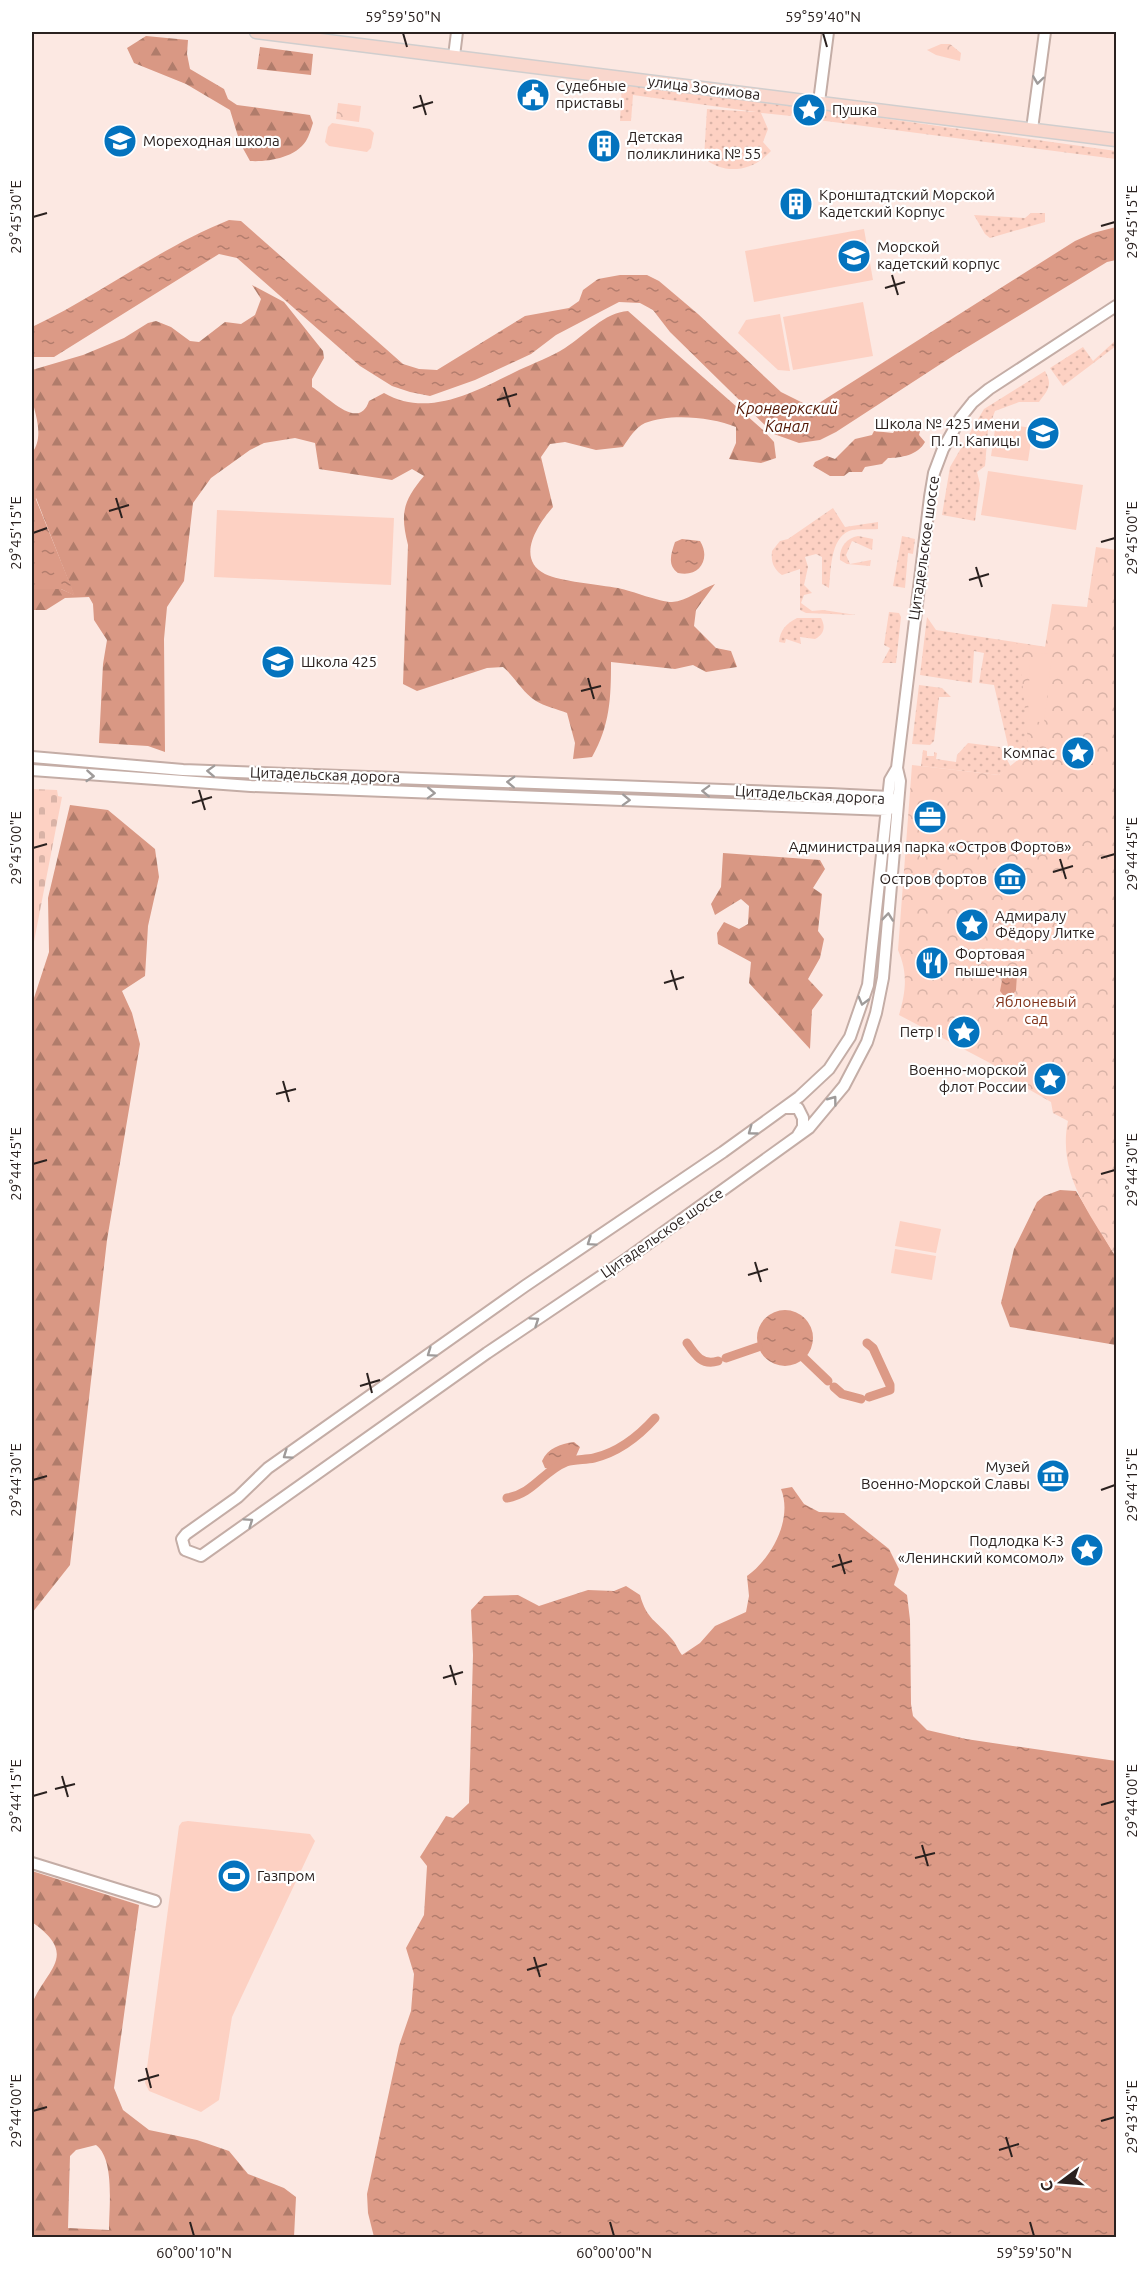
<svg xmlns="http://www.w3.org/2000/svg" width="1148" height="2269" font-family="Ubuntu,sans-serif">
	<style>
		.grass { fill: url(#grass-dots) }
		.forest { fill: url(#forest-firs); fill-rule: evenodd }
		.cemetery { fill: url(#cemetery-stones) }
		.park { fill: url(#park-crowns) }
		.pitch { fill: #fdd1c3 }
		.water { fill: url(#water-ripples) }
		.lines { fill: none; stroke-linecap: round; stroke-linejoin: round }
		.canal { stroke: #dc9a86; stroke-width: 9 }
		.minor-casing { stroke: #c4ada6; stroke-width: 14 }
		.major-casing { stroke: #d0cece; stroke-width: 15 }
		.minor { stroke: #fff; stroke-width: 10 }
		.major { stroke: #f9d7cd; stroke-width: 12 }
		.oneway { stroke: #9f9b9a }
		.ticks { fill: none; stroke: #2a211f; stroke-width: 2 }
		.labels { text-anchor: middle; stroke-width: 4.5; stroke-linejoin: round; paint-order: stroke }
		.poi-label { font-size: 15px; fill: #2a211f; stroke: #fff; text-anchor: start }
		.street-label { font-size: 15px; fill: #2a211f; stroke: #fff }
		.park-label { font-size: 15px; fill: #81331a; stroke: #fff }
		.water-label { font-size: 16px; font-style: italic; fill: #541906; stroke: #fff }
		.neatline { fill: none; stroke: #2a211f; stroke-width: 2 }
		.ticks-label { font-size: 15px; text-anchor: middle; fill: #2a211f }
	</style>
	<defs>
		<pattern id="grass-dots" width="8" height="8" patternUnits="userSpaceOnUse" patternTransform="scale(1.5)"><rect width="8" height="8" fill="#fdd1c3"/><path d="M2 2h.1M6 6h.1" fill="none" stroke="#d9b3a7" stroke-width="1.8" stroke-linecap="round"/></pattern>
		<pattern id="forest-firs" width="22" height="20" patternUnits="userSpaceOnUse" patternTransform="scale(1.5)"><rect width="22" height="20" fill="#d99884"/><path d="M5 1l3.5 6h-7zM16 11l3.5 6h-7z" fill="#b07c6b"/></pattern>
		<pattern id="cemetery-stones" width="16" height="16" patternUnits="userSpaceOnUse" patternTransform="scale(1.5)"><rect width="16" height="16" fill="#fdd1c3"/><path d="M2 7V4a2 2 0 0 1 4 0v3zM10 15v-3a2 2 0 0 1 4 0v3z" fill="#d9b3a7"/></pattern>
		<pattern id="park-crowns" width="20" height="18" patternUnits="userSpaceOnUse" patternTransform="scale(1.5)"><rect width="20" height="18" fill="#fdd1c3"/><path d="M2 6a3 3 0 1 1 6 0M12 15a3 3 0 1 1 6 0" fill="none" stroke="#d9b3a7"/></pattern>
		<pattern id="water-ripples" width="26" height="14" patternUnits="userSpaceOnUse" patternTransform="scale(1.5)"><rect width="26" height="14" fill="#dc9a86"/><path d="M2 4q2-2 4 0t4 0M15 11q2-2 4 0t4 0" fill="none" stroke="#b37d6d"/></pattern>
	</defs>
	<rect width="100%" height="100%" fill="#fce8e2"/>
	<path class="grass" d="M 622,84 L 794,105 L 791,116 L 761,113 L 768,129 L 763,142 L 771,151 C 753,171 725,176 704,158 L 707,109 L 756,112 L 633,95 L 631,121 L 620,121 Z
		M 818,109 L 1116,151 L 1116,159 L 818,120 Z
		M 1031,213 L 1045,213 L 1045,222 L 990,238 L 985,234 L 974,215 L 1025,218 Z
		M 1116,340 L 1116,346 L 1063,386 L 1050,368 L 1083,347 L 1093,361 Z
		M 1045,371 C 1053,385 1048,390 1039,402 L 1019,402 L 995,411 L 988,430 L 985,466 L 977,472 L 980,484 L 975,521 L 942,515 L 950,467 L 984,409 Z
		M 833,508 L 845,527 L 878,522 L 878,529 C 870,530 857,528 849,531 C 830,539 831,571 829,588 L 822,584 L 822,557 L 816,554 L 805,557 L 808,567 L 804,585 L 812,593 L 804,595 L 801,603 L 812,611 L 823,610 L 856,615 L 806,613 L 800,610 L 800,569 L 782,575 C 773,568 771,562 772,551 L 780,541 L 788,539 Z
		M 858,536 L 873,539 L 872,550 L 852,541 L 846,555 L 850,564 L 871,560 L 870,566 L 847,564 L 840,560 C 839,548 846,538 858,536 Z
		M 902,536 L 915,539 L 913,554 L 908,553 L 905,588 L 893,586 Z
		M 889,612 L 899,613 L 901,617 L 896,663 L 882,663 L 890,648 L 884,645 Z
		M 927,617 L 936,630 L 1053,648 L 1065,778 L 1026,786 L 1029,752 L 1020,760 L 1013,758 L 1009,750 L 994,685 L 979,683 L 984,653 L 974,651 L 972,683 L 920,675 Z
		M 797,618 L 821,618 C 826,627 824,634 815,639 L 800,637 L 801,644 L 786,639 L 785,643 L 779,642 C 780,630 786,624 797,618 Z
		M 919,685 L 942,688 L 951,697 L 939,697 L 934,741 L 930,745 L 912,744 Z
		M 968,743 L 1000,747 L 1011,767 L 999,775 L 921,766 L 923,750 L 927,751 L 927,756 L 934,756 L 934,752 L 937,753 L 936,759 L 956,762 L 957,755 Z"/>
	<path class="forest" d="M 146,36 L 188,40 L 187,54 L 190,69 L 224,89 L 228,99 L 237,105 L 310,115 L 313,123 C 311,129 309,136 306,141 C 295,158 268,162 250,161 L 240,143 L 230,110 L 186,84 L 134,63 L 127,48 Z
		M 260,47 L 313,54 L 311,75 L 257,69 Z
		M 252,285 L 284,302 L 323,351 L 324,358 L 312,379 L 312,387 C 327,396 359,432 369,401 L 384,393 C 429,419 478,390 519,370 C 534,363 551,357 565,348 C 584,336 605,312 628,311 L 763,430 L 774,442 L 776,458 L 761,463 L 729,459 L 736,443 L 736,427 C 712,417 670,413 645,423 C 635,428 629,438 623,447 L 596,450 L 565,442 L 550,444 L 541,457 L 553,507 C 538,524 515,559 545,574 C 559,581 600,585 618,588 C 633,591 659,602 672,602 C 687,601 701,589 715,584 L 696,610 L 694,626 L 716,648 L 731,651 L 737,667 L 706,672 L 693,665 L 675,669 L 611,662 C 611,698 610,725 592,757 L 573,759 L 575,743 L 567,713 C 557,709 544,706 536,701 C 522,692 515,677 503,667 L 487,668 L 417,691 L 403,684 L 408,545 C 400,513 403,501 424,476 L 412,469 L 392,480 L 319,469 L 315,443 L 295,438 L 264,443 L 250,450 L 211,478 L 193,503 L 184,581 L 167,607 L 164,639 L 165,752 L 148,746 L 99,743 L 103,664 L 107,640 L 94,620 L 93,604 L 89,597 L 65,598 L 46,610 L 32,610 L 32,589 L 61,589 L 74,595 L 36,498 L 32,516 L 32,453 C 44,437 36,417 32,399 C 30,390 32,380 32,370 L 83,355 L 124,338 L 148,323 L 156,321 L 171,327 L 190,341 L 199,342 L 225,322 L 241,324 L 255,315 L 261,299 Z
		M 906,421 L 918,423 L 921,427 L 919,435 L 925,442 C 918,455 901,458 888,458 L 882,464 L 865,467 L 862,472 L 849,472 L 844,476 L 830,476 L 813,466 L 815,462 L 827,456 L 835,459 L 855,439 L 872,435 L 874,431 L 893,433 L 900,423 Z
		M 70,805 L 108,810 L 155,849 L 159,877 L 148,926 L 145,976 L 122,991 L 132,1013 L 140,1044 L 107,1240 L 70,1565 L 32,1613 L 32,1004 L 49,952 L 48,898 Z
		M 723,853 L 820,860 L 825,869 L 813,888 L 822,894 L 818,931 L 824,939 L 820,958 L 808,979 L 823,995 L 812,1010 L 810,1049 L 749,983 L 751,962 L 718,944 L 717,933 L 724,922 L 739,929 L 748,924 L 749,906 L 741,899 L 715,915 L 711,904 L 721,887 Z
		M 1060,1190 L 1076,1191 L 1116,1257 L 1116,1345 L 1010,1327 L 1001,1303 L 1014,1249 L 1037,1202 L 1044,1196 Z
		M 32,1871 L 139,1905 L 114,2088 L 123,2110 L 149,2130 L 197,2140 L 229,2151 L 248,2174 L 284,2188 L 296,2197 L 294,2237 L 32,2237 L 32,2004 C 46,1969 80,1956 32,1922 ZM 96,2145 C 115,2159 109,2208 109,2230 L 68,2228 L 70,2156 L 76,2150 Z"/>
	<path class="cemetery" d="M 32,789 L 57,790 L 58,796 L 62,797 L 32,952 Z"/>
	<path class="park" d="M 941,44 L 950,44 L 961,53 L 960,61 L 936,55 L 927,50 Z
		M 338,103 L 361,106 L 359,122 L 336,119 Z
		M 1096,547 L 1116,550 L 1116,1257 C 1090,1214 1057,1174 1068,1121 L 1053,1113 L 1051,1102 L 1011,1079 L 1007,1072 L 899,1015 C 906,991 908,973 898,950 L 912,765 L 999,775 L 1029,751 L 1020,659 L 1012,643 L 1045,647 L 1052,604 L 1087,607 Z"/>
	<path class="pitch" d="M 332,123 L 370,129 L 374,133 L 371,148 L 367,152 L 329,146 L 325,142 L 328,127 Z
		M 864,229 L 873,280 L 754,302 L 745,251 Z
		M 863,302 L 873,356 L 793,370 L 783,317 Z
		M 780,314 L 790,371 L 778,370 L 738,333 L 746,320 Z
		M 996,423 L 1033,428 L 1028,461 L 991,456 Z
		M 988,471 L 1083,485 L 1076,530 L 981,515 Z
		M 217,510 L 394,518 L 391,585 L 214,577 Z
		M 1036,653 L 1052,654 L 1044,723 L 1030,720 L 1028,717 L 1030,660 Z
		M 900,1221 L 941,1229 L 936,1253 L 895,1246 Z
		M 895,1249 L 936,1256 L 932,1280 L 891,1273 Z
		M 188,1821 L 310,1834 L 315,1841 L 232,2017 L 219,2100 L 201,2112 L 149,2091 L 145,2083 L 179,1826 L 182,1822 Z"/>
	<path class="water" d="M 229,220 L 241,221 L 403,364 L 419,369 L 437,370 L 525,316 L 569,308 L 579,301 L 583,290 L 598,279 L 620,275 L 647,275 L 659,281 L 698,314 L 781,392 L 805,404 L 819,403 L 1075,241 L 1093,233 L 1116,227 L 1116,260 L 1107,262 L 956,354 L 836,432 L 820,440 L 799,443 L 774,434 L 670,332 L 653,310 L 640,303 L 619,302 L 556,335 L 531,354 L 475,380 L 430,396 L 410,392 L 392,386 L 360,366 L 237,258 L 219,254 L 54,357 L 32,357 L 32,327 C 100,295 159,248 229,220 Z
		M 35,497 L 75,596 L 61,589 L 32,589 L 32,516 Z
		M 682,539 L 700,541 C 711,558 700,578 678,573 C 667,565 671,554 675,542 Z
		M 1004,970 L 1013,970 L 1017,974 L 1016,990 L 1011,997 L 1004,996 L 1000,991 Z
		M757 1338a28 28 0 1 1 56 0a28 28 0 1 1-56 0Z
		M 574,1442 L 580,1447 L 573,1463 L 555,1470 L 545,1468 L 542,1461 C 548,1448 560,1444 574,1442 Z
		M 792,1487 L 804,1504 L 819,1512 L 844,1513 L 889,1549 L 899,1569 L 894,1585 L 907,1595 L 910,1620 L 911,1704 L 913,1716 L 927,1730 L 966,1739 L 1116,1761 L 1116,2237 L 374,2237 L 368,2213 L 367,2194 L 399,2046 L 411,2011 L 414,1974 L 406,1948 L 424,1915 L 427,1866 L 420,1857 L 446,1816 L 453,1818 L 469,1803 L 473,1655 L 471,1610 L 484,1596 L 518,1595 L 539,1606 L 588,1590 L 614,1591 L 626,1586 L 640,1595 C 647,1620 656,1620 671,1638 C 676,1643 678,1650 682,1655 L 700,1643 L 715,1626 L 746,1612 L 749,1596 L 747,1576 C 772,1558 793,1519 781,1489 Z"/>
	<g class="lines">
		<path class="canal" d="M 687,1343 C 695,1355 702,1366 718,1361
			M 867,1343 L 873,1348 L 890,1385 L 890,1390 L 869,1397
			M 726,1358 L 758,1347
			M 804,1358 L 828,1381
			M 834,1387 L 842,1394 L 861,1399
			M 507,1498 C 533,1494 543,1471 566,1462 C 575,1459 585,1460 594,1458 C 619,1452 638,1437 655,1418"/>
		<g class="minor-casing">
			<path id="minor" d="M 454,56 L 457,32
				M 819,102 L 828,32
				M 1032,129 L 1045,32
				M 32,757 L 183,770 L 830,794 L 889,797 L 893,800
				M 897,768 L 890,780 L 868,985 L 850,1037 L 829,1069 L 799,1097 L 723,1152 L 525,1286 L 268,1468 L 238,1497 L 186,1534 L 182,1539 L 185,1550 L 201,1556 L 487,1353 L 628,1258 L 809,1128 L 844,1086 L 867,1042 L 876,1013 L 883,978 L 900,781 L 897,768 L 930,497 L 934,473 L 943,449 L 961,417 L 973,402 L 989,389 L 1116,306
				M 32,770 L 251,786 L 888,810 L 893,807
				M 784,1108 L 798,1108 L 803,1118 L 803,1127 L 798,1135
				M 32,1863 L 155,1901"/>
		</g>
		<g class="major-casing">
			<path id="major" d="M 256,32 L 1116,140"/>
		</g>
		<use href="#minor" class="minor"/>
		<use href="#major" class="major"/>
	</g>
	<defs><path id="oneway-chevron" d="M-2-3.5L2.5 0L-2 3.5" fill="none" stroke-width="1.6" stroke-linecap="round" stroke-linejoin="round" transform="scale(1.5)"/></defs>
	<g class="oneway">
		<use href="#oneway-chevron" transform="translate(1038 80) rotate(98)"/>
		<use href="#oneway-chevron" transform="translate(211 771) rotate(-178)"/>
		<use href="#oneway-chevron" transform="translate(90 776) rotate(4)"/>
		<use href="#oneway-chevron" transform="translate(511 782) rotate(-178)"/>
		<use href="#oneway-chevron" transform="translate(706 791) rotate(-178)"/>
		<use href="#oneway-chevron" transform="translate(431 793) rotate(2)"/>
		<use href="#oneway-chevron" transform="translate(626 800) rotate(2)"/>
		<use href="#oneway-chevron" transform="translate(888 917) rotate(-84)"/>
		<use href="#oneway-chevron" transform="translate(863 1001) rotate(105)"/>
		<use href="#oneway-chevron" transform="translate(833 1100) rotate(-53)"/>
		<use href="#oneway-chevron" transform="translate(752 1131) rotate(144)"/>
		<use href="#oneway-chevron" transform="translate(591 1242) rotate(146)"/>
		<use href="#oneway-chevron" transform="translate(535 1321) rotate(-34)"/>
		<use href="#oneway-chevron" transform="translate(431 1353) rotate(145)"/>
		<use href="#oneway-chevron" transform="translate(287 1455) rotate(145)"/>
		<use href="#oneway-chevron" transform="translate(249 1522) rotate(-35)"/>
	</g>
	<path class="ticks" d="M 403,33 L 407,47M 823,33 L 827,47M 420,95 L 426,115M 413,108 L 433,102M 33,217 L 47,213M 1101,226 L 1115,222M 892,275 L 898,295M 885,288 L 905,282M 504,387 L 510,407M 497,400 L 517,394M 116,498 L 122,518M 109,511 L 129,505M 33,533 L 47,528M 1101,542 L 1115,538M 976,567 L 982,587M 969,580 L 989,574M 588,678 L 594,699M 581,691 L 601,686M 199,790 L 205,810M 192,803 L 212,797M 33,848 L 47,844M 1101,858 L 1115,854M 1060,859 L 1066,879M 1053,872 L 1073,866M 671,970 L 677,990M 664,983 L 684,977M 283,1081 L 289,1102M 276,1094 L 296,1089M 33,1164 L 47,1160M 1101,1174 L 1115,1170M 755,1262 L 761,1282M 748,1275 L 768,1269M 367,1373 L 372,1393M 360,1386 L 380,1380M 33,1480 L 47,1476M 1101,1490 L 1115,1485M 839,1554 L 845,1574M 832,1567 L 852,1561M 450,1665 L 456,1685M 443,1678 L 463,1672M 62,1776 L 68,1797M 55,1789 L 75,1784M 33,1796 L 47,1792M 1101,1805 L 1115,1801M 922,1845 L 928,1866M 915,1858 L 935,1853M 534,1957 L 540,1977M 527,1970 L 547,1964M 146,2068 L 151,2088M 138,2081 L 159,2075M 33,2111 L 47,2107M 1101,2121 L 1115,2117M 1006,2137 L 1012,2157M 999,2150 L 1019,2144M 190,2222 L 194,2236M 610,2222 L 614,2236M 1030,2222 L 1034,2236"/>
	<defs>
		<g id="civic-disc" transform="scale(1.725)"><circle r="9.5" fill="#0473be" stroke="#fff"/><path d="M-.6-6.5H3V-4.5H.6V-3L4-1V1h2V6H-6V1h2V-1L-.6-3ZM-1.2 2.5V6h2.4V2.5Z" fill="#fff"/></g>
		<g id="sight-disc" transform="scale(1.725)"><circle r="9.5" fill="#0473be" stroke="#fff"/><path d="M0-6L1.8-2.2L6-1.7L2.9 1.2L3.7 5.4L0 3.3L-3.7 5.4L-2.9 1.2L-6-1.7L-1.8-2.2Z" fill="#fff"/></g>
		<g id="university-disc" transform="scale(1.725)"><circle r="9.5" fill="#0473be" stroke="#fff"/><path d="M0-5L7-2L0 1L-7-2ZM-4 1L0 2.5L4 1V4Q0 6-4 4Z" fill="#fff"/></g>
		<g id="building-disc" transform="scale(1.725)"><circle r="9.5" fill="#0473be" stroke="#fff"/><path d="M-4-6H4V6H1V3H-1V6H-4ZM-2.5-4.3h1.7v1.8h-1.7ZM.8-4.3h1.7v1.8H.8ZM-2.5-1h1.7V.8h-1.7ZM.8-1h1.7V.8H.8Z" fill="#fff"/></g>
		<g id="school-disc" transform="scale(1.725)"><circle r="9.5" fill="#0473be" stroke="#fff"/><path d="M0-5L7-2L0 1L-7-2ZM-4 1L0 2.5L4 1V4Q0 6-4 4Z" fill="#fff"/></g>
		<g id="office-disc" transform="scale(1.725)"><circle r="9.5" fill="#0473be" stroke="#fff"/><path d="M-6-3h4V-5.5h4V-3h4V5H-6ZM-1-4.5V-3h2v-1.5ZM-6 0V1H6V0Z" fill="#fff"/></g>
		<g id="museum-disc" transform="scale(1.725)"><circle r="9.5" fill="#0473be" stroke="#fff"/><path d="M0-6L6-3V-2H-6V-3ZM-5-1h2V3h-2ZM-1-1h2V3h-2ZM3-1h2V3H3ZM-6 4H6V6H-6Z" fill="#fff"/></g>
		<g id="restaurant-disc" transform="scale(1.725)"><circle r="9.5" fill="#0473be" stroke="#fff"/><path d="M-5-6h1v4h1v-4h1v4h1v-4h1v5L-1.5 .5V6h-2V.5L-5-1ZM5-6V6H3V1.5H1.5Q1.5-4 5-6Z" fill="#fff"/></g>
		<g id="stadium-disc" transform="scale(1.725)"><circle r="9.5" fill="#0473be" stroke="#fff"/><path d="M0-5a6.5 5 0 1 0 0 10a6.5 5 0 1 0 0-10ZM-3.5-1.8h7v3.6h-7Z" fill="#fff"/></g>
	</defs>
	<g fill-rule="evenodd">
		<use href="#civic-disc" x="533" y="95"/>
		<use href="#sight-disc" x="809" y="110"/>
		<use href="#university-disc" x="120" y="141"/>
		<use href="#building-disc" x="604" y="146"/>
		<use href="#building-disc" x="796" y="204"/>
		<use href="#school-disc" x="854" y="256"/>
		<use href="#school-disc" x="1043" y="433"/>
		<use href="#school-disc" x="278" y="662"/>
		<use href="#sight-disc" x="1078" y="753"/>
		<use href="#office-disc" x="930" y="817"/>
		<use href="#museum-disc" x="1010" y="879"/>
		<use href="#sight-disc" x="972" y="925"/>
		<use href="#restaurant-disc" x="932" y="963"/>
		<use href="#sight-disc" x="964" y="1032"/>
		<use href="#sight-disc" x="1050" y="1079"/>
		<use href="#museum-disc" x="1053" y="1476"/>
		<use href="#sight-disc" x="1087" y="1550"/>
		<use href="#stadium-disc" x="234" y="1876"/>
	</g>
	<g class="labels">
		<g class="poi-label">
			<text x="556" y="91">Судебные<tspan x="556" dy="17">приставы</tspan></text>
			<text x="832" y="115">Пушка</text>
			<text x="627" y="142">Детская<tspan x="627" dy="17">поликлиника № 55</tspan></text>
			<text x="143" y="146">Мореходная школа</text>
			<text x="819" y="200">Кронштадтский Морской<tspan x="819" dy="17">Кадетский Корпус</tspan></text>
			<text x="877" y="252">Морской<tspan x="877" dy="17">кадетский корпус</tspan></text>
			<text x="1020" y="429" text-anchor="end">Школа № 425 имени<tspan x="1020" dy="17">П. Л. Капицы</tspan></text>
			<text x="301" y="667">Школа 425</text>
			<text x="1055" y="758" text-anchor="end">Компас</text>
			<text x="930" y="852" text-anchor="middle">Администрация парка «Остров Фортов»</text>
			<text x="987" y="884" text-anchor="end">Остров фортов</text>
			<text x="995" y="921">Адмиралу<tspan x="995" dy="17">Фёдору Литке</tspan></text>
			<text x="955" y="959">Фортовая<tspan x="955" dy="17">пышечная</tspan></text>
			<text x="941" y="1037" text-anchor="end">Петр I</text>
			<text x="1027" y="1075" text-anchor="end">Военно-морской<tspan x="1027" dy="17">флот России</tspan></text>
			<text x="1030" y="1472" text-anchor="end">Музей<tspan x="1030" dy="17">Военно-Морской Славы</tspan></text>
			<text x="1064" y="1546" text-anchor="end">Подлодка К-3<tspan x="1064" dy="17">«Ленинский комсомол»</tspan></text>
			<text x="257" y="1881">Газпром</text>
		</g>
		<g class="street-label">
			<text transform="translate(704 88) rotate(7)" y="5">улица Зосимова</text>
			<text transform="translate(924 548) rotate(-82)" y="5">Цитадельское шоссе</text>
			<text transform="translate(325 775) rotate(2)" y="5">Цитадельская дорога</text>
			<text transform="translate(810 795) rotate(3)" y="5">Цитадельская дорога</text>
			<text transform="translate(662 1233) rotate(-35)" y="5">Цитадельское шоссе</text>
		</g>
		<g class="park-label">
			<text x="1036" y="1007">Яблоневый<tspan x="1036" dy="17">сад</tspan></text>
		</g>
		<g class="water-label">
			<text x="787" y="414">Кронверкский<tspan x="787" dy="18">Канал</tspan></text>
		</g>
	</g>
	<rect width="1148" height="2269" fill="none" stroke="#ffffff" stroke-width="66"/>
	<g transform="translate(1061 2182) rotate(254)" stroke="#ffffff" stroke-width="4.5" paint-order="stroke">
	<path d="M0-4.5L10 22L0 15L-10 22Z" fill="#2a211f"/>
	<text y="-9" font-size="16" font-weight="bold" text-anchor="middle" fill="#2a211f">С</text>
	</g>
	<rect x="33" y="33" width="1082" height="2203" class="neatline"/>
	<g class="ticks-label">
		<text x="403" y="22">59°59'50"N</text>
		<text x="823" y="22">59°59'40"N</text>
		<text transform="translate(16 217) rotate(-90)" y="5">29°45'30"E</text>
		<text transform="translate(1132 222) rotate(-90)" y="5">29°45'15"E</text>
		<text transform="translate(16 533) rotate(-90)" y="5">29°45'15"E</text>
		<text transform="translate(1132 538) rotate(-90)" y="5">29°45'00"E</text>
		<text transform="translate(16 848) rotate(-90)" y="5">29°45'00"E</text>
		<text transform="translate(1132 854) rotate(-90)" y="5">29°44'45"E</text>
		<text transform="translate(16 1164) rotate(-90)" y="5">29°44'45"E</text>
		<text transform="translate(1132 1170) rotate(-90)" y="5">29°44'30"E</text>
		<text transform="translate(16 1480) rotate(-90)" y="5">29°44'30"E</text>
		<text transform="translate(1132 1485) rotate(-90)" y="5">29°44'15"E</text>
		<text transform="translate(16 1796) rotate(-90)" y="5">29°44'15"E</text>
		<text transform="translate(1132 1801) rotate(-90)" y="5">29°44'00"E</text>
		<text transform="translate(16 2111) rotate(-90)" y="5">29°44'00"E</text>
		<text transform="translate(1132 2117) rotate(-90)" y="5">29°43'45"E</text>
		<text x="194" y="2258">60°00'10"N</text>
		<text x="614" y="2258">60°00'00"N</text>
		<text x="1034" y="2258">59°59'50"N</text>
	</g>
</svg>
